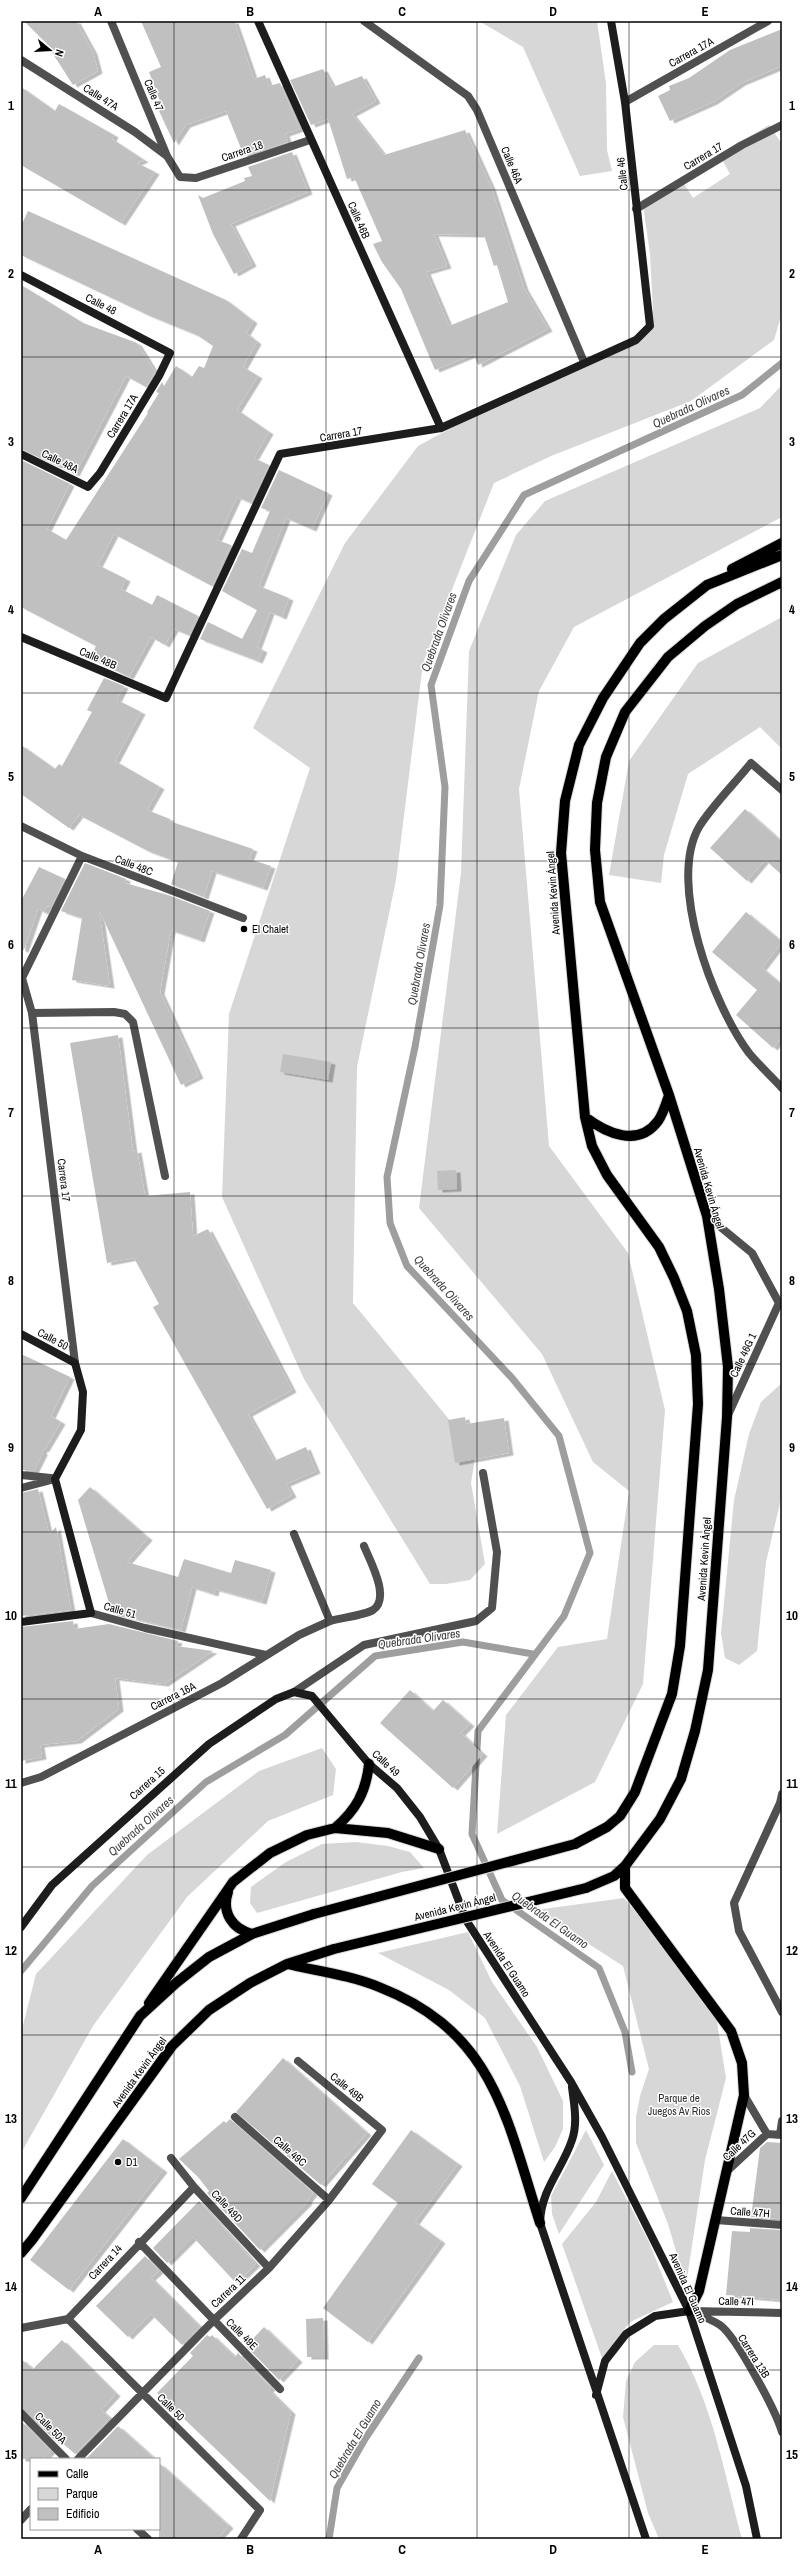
<svg xmlns="http://www.w3.org/2000/svg" width="803" height="2560" font-family="'Archivo Narrow',sans-serif">
	<style>
		.green { fill: #d7d7d7 }
		.lines { fill: none; stroke-linecap: round; stroke-linejoin: round }
		.stream { stroke: #9e9e9e; stroke-width: 7 }
		.building { fill: #c0c0c0; fill-rule: evenodd; filter: url(#shadow) }
		.primary-casing { stroke: #dbdbdb; stroke-width: 12 }
		.lane { stroke: #505050; stroke-width: 8 }
		.street { stroke: #505050; stroke-width: 8 }
		.secondary { stroke: #1d1d1d; stroke-width: 8 }
		.primary { stroke: #000; stroke-width: 10 }
		.primary-bridge-casing { stroke: #dbdbdb; stroke-width: 12; stroke-linecap: butt }
		.primary-bridge { stroke: #000; stroke-width: 10 }
		.grid { fill: none; stroke: #000; stroke-width: 1; stroke-opacity: 0.55 }
		.poi-dot { fill: #000; stroke: #fff; stroke-width: 1.5 }
		.labels { text-anchor: middle; stroke-width: 3; stroke-linejoin: round; paint-order: stroke }
		.street-label { font-size: 11px; fill: #000; stroke: #fff }
		.poi-label { font-size: 11px; fill: #000; stroke: #fff; text-anchor: start }
		.park-label { font-size: 11px; fill: #2e2e2e; stroke: #fff }
		.water-label { font-size: 12px; font-style: italic; fill: #3f3f3f; stroke: #fff }
		.neatline { fill: none; stroke: #000; stroke-width: 1.5 }
		.grid-label { font-size: 13px; text-anchor: middle; font-weight: bold; fill: #000 }
	</style>
	<defs>
		<filter id="shadow"><feDropShadow dx="4.5" dy="2.5" stdDeviation="0" flood-color="#0004"/></filter>
	</defs>
	<rect width="100%" height="100%" fill="#fff"/>
	<path class="green" d="M 479,21 L 597,21 L 606,83 L 607,150 L 612,171 L 580,176 L 523,47 Z
		M 769,125 L 782,144 L 782,313 L 774,340 L 691,401 L 551,456 L 494,483 L 423,663 L 396,880 L 357,1067 L 353,1303 L 476,1452 L 471,1483 L 485,1564 L 470,1580 L 446,1584 L 430,1584 L 304,1379 L 222,1197 L 229,1014 L 310,768 L 253,728 L 345,543 L 418,446 L 464,421 L 641,339 L 653,310 L 650,254 L 643,205 L 681,179 L 693,198 L 730,174 L 719,154 Z
		M 782,385 L 782,517 L 574,627 L 539,691 L 519,789 L 549,1146 L 628,1253 L 665,1410 L 643,1684 L 595,1782 L 497,1834 L 506,1715 L 558,1647 L 607,1639 L 629,1491 L 593,1462 L 542,1354 L 419,1208 L 461,873 L 469,651 L 516,535 L 545,501 L 760,408 Z
		M 782,617 L 782,749 L 760,727 L 688,774 L 664,855 L 661,883 L 609,875 L 629,761 L 698,663 Z
		M 782,1383 L 782,1495 L 766,1562 L 757,1651 L 739,1665 L 725,1658 L 721,1633 L 734,1500 L 749,1434 L 761,1402 Z
		M 322,1748 L 336,1769 L 333,1795 L 268,1821 L 187,1897 L 93,2026 L 21,2153 L 21,2033 L 36,1974 L 147,1855 L 259,1771 Z
		M 356,1842 L 388,1846 L 410,1852 L 424,1868 L 402,1872 L 257,1913 L 250,1903 L 251,1887 L 286,1862 L 322,1844 Z
		M 624,1898 L 696,1985 L 716,2016 L 726,2078 L 705,2160 L 686,2285 L 668,2224 L 636,2143 L 636,2117 L 640,2096 L 649,2069 L 623,1966 L 536,1910 Z
		M 468,1932 L 492,1982 L 537,2047 L 563,2101 L 563,2129 L 555,2147 L 544,2162 L 520,2086 L 485,2018 L 449,1990 L 378,1953 Z
		M 586,2130 L 604,2165 L 559,2234 L 552,2214 L 551,2196 Z
		M 612,2171 L 649,2242 L 673,2302 L 630,2322 L 602,2358 L 562,2244 L 596,2202 Z
		M 654,2345 L 678,2345 C 713,2404 724,2473 742,2539 L 659,2539 L 648,2513 L 623,2417 L 626,2381 L 635,2362 Z"/>
	<g class="lines">
		<path class="stream" d="M 21,1971 L 92,1886 L 206,1782 L 285,1735 L 375,1656 L 463,1642 L 533,1654
			M 632,2072 L 625,2032 L 599,1968 L 502,1900 L 472,1834 L 478,1731 L 564,1616 L 590,1553 L 559,1436 L 512,1378 L 407,1266 L 390,1223 L 387,1177 L 415,1047 L 440,905 L 445,787 L 431,685 L 469,581 L 524,495 L 742,395 L 782,363
			M 329,2539 L 337,2488 L 365,2439 L 419,2358"/>
	</g>
	<path class="building" d="M 24,21 L 76,21 L 93,52 L 98,71 L 73,85 L 46,43 Z
		M 141,21 L 234,21 L 254,79 L 265,75 L 269,86 L 280,83 L 300,129 L 285,134 L 288,142 L 244,156 L 226,111 L 186,125 L 174,143 L 159,111 L 163,109 L 149,72 L 161,67 Z
		M 782,29 L 782,66 L 741,83 L 713,102 L 670,121 L 658,96 L 670,90 L 669,86 L 689,78 L 730,50 Z
		M 323,69 L 333,87 L 362,76 L 376,101 L 352,114 L 384,155 L 465,130 L 491,187 L 524,288 L 548,329 L 478,365 L 474,354 L 435,370 L 401,289 L 382,262 L 373,244 L 382,241 L 354,177 L 347,179 L 328,119 L 311,125 L 290,80 ZM 434,234 L 484,235 L 494,266 L 497,265 L 508,302 L 449,326 L 426,272 L 447,266 Z
		M 21,87 L 55,111 L 59,104 L 114,135 L 112,139 L 144,160 L 137,163 L 155,172 L 121,223 L 21,165 Z
		M 292,152 L 308,192 L 231,224 L 252,264 L 234,274 L 213,234 L 198,195 L 203,198 L 245,181 L 244,178 L 252,176 L 248,167 Z
		M 28,211 L 226,300 L 253,321 L 246,333 L 257,342 L 243,367 L 258,376 L 237,410 L 269,432 L 254,458 L 269,465 L 251,503 L 237,497 L 217,540 L 231,545 L 212,586 L 114,534 L 98,565 L 126,579 L 121,589 L 152,605 L 157,595 L 198,616 L 189,635 L 174,629 L 165,645 L 151,637 L 129,677 L 90,658 L 96,646 L 21,607 L 21,460 L 70,484 L 47,529 L 66,540 L 148,413 L 147,412 L 159,393 L 156,392 L 162,382 L 164,386 L 176,366 L 192,377 L 199,366 L 204,368 L 213,346 L 197,335 L 148,315 L 21,255 L 21,226 Z
		M 21,285 L 83,323 L 137,343 L 155,372 L 146,387 L 126,376 L 75,474 L 21,449 Z
		M 279,470 L 328,493 L 312,529 L 286,518 L 259,586 L 289,598 L 282,617 L 270,612 L 257,647 L 263,650 L 258,661 L 200,639 L 208,622 L 242,639 L 257,610 L 222,591 L 242,549 L 252,553 L 270,511 L 261,508 Z
		M 104,678 L 124,686 L 117,700 L 141,712 L 115,761 L 160,787 L 147,810 L 170,819 L 169,821 L 253,849 L 249,859 L 271,866 L 263,888 L 212,871 L 204,897 L 171,884 L 178,862 L 148,851 L 79,815 L 69,828 L 21,794 L 21,745 L 55,769 L 59,764 L 62,766 L 92,712 L 87,710 Z
		M 745,809 L 782,842 L 782,875 L 765,860 L 747,881 L 710,848 Z
		M 85,863 L 126,879 L 125,883 L 168,895 L 210,911 L 200,940 L 171,930 L 160,992 L 199,1076 L 181,1085 L 99,910 L 110,986 L 72,980 L 82,918 L 61,911 Z
		M 39,867 L 65,879 L 51,907 L 47,906 L 44,912 L 38,909 L 24,950 L 21,949 L 21,901 Z
		M 746,912 L 782,942 L 762,968 L 782,985 L 782,1037 L 773,1048 L 736,1015 L 757,990 L 712,952 Z
		M 118,1035 L 133,1151 L 137,1150 L 145,1196 L 190,1192 L 193,1236 L 208,1229 L 292,1390 L 248,1414 L 274,1461 L 306,1447 L 316,1471 L 286,1484 L 292,1495 L 267,1509 L 153,1307 L 159,1304 L 134,1258 L 107,1263 L 70,1043 Z
		M 283,1054 L 331,1062 L 328,1080 L 280,1072 Z
		M 456,1170 L 457,1189 L 438,1190 L 437,1171 Z
		M 21,1354 L 70,1377 L 51,1416 L 61,1422 L 45,1449 L 42,1450 L 43,1453 L 34,1471 L 21,1470 Z
		M 465,1417 L 466,1424 L 504,1418 L 509,1453 L 455,1463 L 448,1420 Z
		M 90,1487 L 148,1538 L 127,1562 L 178,1577 L 184,1559 L 231,1573 L 235,1560 L 271,1570 L 262,1602 L 215,1589 L 214,1594 L 192,1587 L 181,1630 L 112,1613 L 78,1500 Z
		M 38,1489 L 49,1534 L 56,1527 L 71,1610 L 21,1616 L 21,1493 Z
		M 73,1621 L 74,1629 L 109,1624 L 178,1641 L 176,1646 L 213,1651 L 164,1684 L 115,1678 L 119,1709 L 77,1741 L 40,1745 L 42,1757 L 21,1761 L 21,1627 Z
		M 410,1690 L 433,1711 L 443,1700 L 470,1724 L 461,1733 L 483,1754 L 453,1788 L 380,1723 Z
		M 283,2058 L 367,2133 L 321,2185 L 236,2112 Z
		M 230,2119 L 313,2193 L 307,2201 L 308,2202 L 260,2250 L 207,2193 L 209,2191 L 198,2177 L 179,2159 L 224,2121 L 226,2123 Z
		M 411,2130 L 458,2164 L 415,2222 L 441,2241 L 368,2342 L 323,2308 L 398,2203 L 372,2184 Z
		M 123,2139 L 163,2170 L 69,2290 L 30,2260 Z
		M 767,2142 L 782,2143 L 782,2219 L 751,2217 L 760,2148 Z
		M 199,2201 L 256,2264 L 236,2283 L 193,2237 L 167,2263 L 153,2248 Z
		M 750,2228 L 782,2230 L 782,2300 L 726,2295 L 732,2231 L 750,2232 Z
		M 145,2256 L 159,2271 L 151,2278 L 200,2327 L 182,2345 L 151,2314 L 128,2337 L 96,2306 Z
		M 323,2318 L 324,2357 L 307,2357 L 306,2319 Z
		M 264,2327 L 298,2360 L 279,2380 L 246,2346 Z
		M 207,2335 L 210,2337 L 212,2335 L 235,2357 L 238,2353 L 271,2388 L 269,2390 L 291,2412 L 270,2501 L 157,2393 L 193,2356 L 190,2353 Z
		M 62,2340 L 116,2394 L 101,2410 L 110,2418 L 75,2454 L 60,2441 L 58,2443 L 21,2408 L 21,2359 L 33,2369 Z
		M 21,2421 L 51,2451 L 43,2459 L 21,2459 Z
		M 118,2426 L 155,2459 L 86,2459 Z
		M 159,2463 L 229,2526 L 217,2539 L 159,2539 Z"/>
	<g class="lines">
		<g class="primary-casing">
			<path id="primary" d="M 732,569 L 782,543
				M 585,1117 C 606,1133 638,1148 658,1121 C 663,1114 666,1104 669,1095
				M 335,1828 C 356,1810 366,1792 369,1764
				M 575,1844 L 607,1827 L 620,1816 L 635,1792 L 672,1694 L 680,1646 L 698,1404 L 696,1355 L 687,1311 L 674,1278 L 659,1247 L 607,1175 L 592,1146 L 585,1117 L 561,853 L 565,801 L 579,745 L 603,698 L 640,643 L 664,619 L 707,585 L 782,555
				M 625,1866 L 625,1888 L 731,2031 L 742,2063 L 744,2095 L 699,2291 L 689,2311
				M 586,1888 L 614,1876 L 625,1866 L 660,1819 L 681,1779 L 695,1731 L 708,1670 L 727,1417 L 728,1367 L 719,1289 L 707,1216 L 669,1095 L 600,902 L 595,850 L 597,803 L 606,757 L 625,712 L 668,657 L 705,626 L 737,604 L 782,582
				M 228,1892 C 221,1913 233,1929 252,1934
				M 287,1964 C 317,1971 350,1975 379,1987 C 494,2032 506,2117 540,2223
				M 149,2003 L 233,1882 L 270,1853 L 307,1835 L 335,1828 L 388,1833 L 439,1849
				M 21,2198 L 140,2016 L 176,1983 L 209,1957 L 252,1934 L 314,1914
				M 21,2253 L 32,2240 L 172,2046 L 209,2010 L 250,1983 L 287,1964 L 334,1949"/>
		</g>
		<path class="lane" d="M 32,1013 L 114,1012 L 125,1014 L 133,1022 L 165,1176
			M 294,1534 L 330,1621 C 341,1618 365,1615 373,1610 C 391,1598 370,1561 364,1546"/>
		<path class="street" d="M 111,21 L 167,156 L 180,177 L 196,178 L 310,140
			M 364,21 L 468,96 L 477,110 L 584,362
			M 21,60 L 135,132 L 167,156
			M 625,102 L 768,21
			M 636,209 L 742,145 L 782,125
			M 782,790 L 751,763 C 736,782 711,807 699,827 C 667,883 713,1005 749,1053 C 759,1065 771,1076 782,1088
			M 21,826 L 82,856 L 243,918
			M 707,1216 L 752,1253 L 779,1303
			M 75,1363 L 32,1013 L 22,978 L 82,856
			M 728,1415 L 779,1303
			M 21,1475 L 51,1478
			M 21,1488 L 55,1479
			M 91,1613 L 145,1628 L 266,1655
			M 294,1692 L 364,1645 L 476,1621 L 492,1608 L 497,1552 L 483,1473
			M 21,1783 L 41,1777 L 222,1683 L 299,1635 L 330,1621
			M 782,1794 L 780,1803 L 734,1903 L 739,1931 L 782,2012
			M 744,2095 L 767,2134
			M 235,2117 L 329,2200
			M 780,2135 L 782,2121
			M 171,2158 L 194,2187 L 269,2268
			M 726,2172 L 767,2134 L 782,2135
			M 716,2220 L 782,2225
			M 139,2242 L 280,2389
			M 689,2311 C 699,2315 711,2319 720,2325 C 736,2336 776,2411 782,2432
			M 693,2311 L 782,2313
			M 68,2319 L 260,2510 L 241,2539
			M 21,2328 L 68,2319 L 194,2187
			M 21,2413 L 66,2459
			M 78,2459 L 213,2321 L 269,2268 L 329,2200 L 382,2130 L 298,2061
			M 21,2520 L 31,2509
			M 137,2529 L 148,2539"/>
		<path class="secondary" d="M 258,21 L 441,428
			M 21,275 L 170,353 L 159,376 L 100,473 L 88,487 L 21,454
			M 21,637 L 166,698 L 280,454 L 441,428 L 636,340 L 650,326 L 625,102 L 611,21
			M 21,1334 L 75,1363 L 83,1392 L 81,1430 L 55,1479 L 91,1613 L 21,1622
			M 21,1927 L 52,1885 L 209,1744 L 276,1699 L 294,1692 L 312,1696 L 369,1764 L 397,1788 L 420,1817 L 439,1849 L 466,1920 L 571,2082 L 602,2137 L 689,2311 L 746,2486 L 757,2539
			M 572,2087 C 574,2104 578,2123 572,2140 C 562,2170 541,2189 540,2223 L 646,2539
			M 596,2395 L 605,2361 L 626,2334 L 655,2316 L 689,2311"/>
		<use href="#primary" class="primary"/>
		<g class="primary-bridge-casing">
			<path id="primary-bridge" d="M 314,1914 L 575,1844
				M 334,1949 L 586,1888"/>
		</g>
		<use href="#primary-bridge" class="primary-bridge"/>
	</g>
	<path class="grid" d="M 174,21 L 174,2539M 326,21 L 326,2539M 477,21 L 477,2539M 629,21 L 629,2539M 21,190 L 782,190M 21,357 L 782,357M 21,525 L 782,525M 21,693 L 782,693M 21,861 L 782,861M 21,1028 L 782,1028M 21,1196 L 782,1196M 21,1364 L 782,1364M 21,1532 L 782,1532M 21,1699 L 782,1699M 21,1867 L 782,1867M 21,2035 L 782,2035M 21,2203 L 782,2203M 21,2370 L 782,2370"/>
	<g class="poi-dot">
		<circle cx="244" cy="929" r="4"/>
		<circle cx="118" cy="2162" r="4"/>
	</g>
	<g class="labels">
		<g class="street-label">
			<text transform="translate(691 52) rotate(-29)" y="4">Carrera 17A</text>
			<text transform="translate(154 95) rotate(67)" y="4">Calle 47</text>
			<text transform="translate(101 97) rotate(32)" y="4">Calle 47A</text>
			<text transform="translate(242 151) rotate(-19)" y="4">Carrera 18</text>
			<text transform="translate(703 156) rotate(-31)" y="4">Carrera 17</text>
			<text transform="translate(512 165) rotate(67)" y="4">Calle 46A</text>
			<text transform="translate(622 174) rotate(-96)" y="4">Calle 46</text>
			<text transform="translate(359 220) rotate(66)" y="4">Calle 46B</text>
			<text transform="translate(101 304) rotate(27)" y="4">Calle 48</text>
			<text transform="translate(122 416) rotate(-59)" y="4">Carrera 17A</text>
			<text transform="translate(341 434) rotate(-10)" y="4">Carrera 17</text>
			<text transform="translate(60 461) rotate(26)" y="4">Calle 48A</text>
			<text transform="translate(98 658) rotate(23)" y="4">Calle 48B</text>
			<text transform="translate(134 865) rotate(21)" y="4">Calle 48C</text>
			<text transform="translate(553 893) rotate(-94)" y="4">Avenida Kevin Ángel</text>
			<text transform="translate(64 1180) rotate(83)" y="4">Carrera 17</text>
			<text transform="translate(709 1188) rotate(74)" y="4">Avenida Kevin Ángel</text>
			<text transform="translate(53 1339) rotate(28)" y="4">Calle 50</text>
			<text transform="translate(743 1355) rotate(-65)" y="4">Calle 46G 1</text>
			<text transform="translate(704 1559) rotate(-86)" y="4">Avenida Kevin Ángel</text>
			<text transform="translate(120 1610) rotate(16)" y="4">Calle 51</text>
			<text transform="translate(173 1696) rotate(-27)" y="4">Carrera 16A</text>
			<text transform="translate(386 1763) rotate(43)" y="4">Calle 49</text>
			<text transform="translate(147 1783) rotate(-42)" y="4">Carrera 15</text>
			<text transform="translate(455 1907) rotate(-14)" y="4">Avenida Kevin Ángel</text>
			<text transform="translate(507 1964) rotate(57)" y="4">Avenida El Guamo</text>
			<text transform="translate(139 2072) rotate(-54)" y="4">Avenida Kevin Ángel</text>
			<text transform="translate(347 2087) rotate(39)" y="4">Calle 49B</text>
			<text transform="translate(739 2145) rotate(-43)" y="4">Calle 47G</text>
			<text transform="translate(290 2151) rotate(41)" y="4">Calle 49C</text>
			<text transform="translate(227 2206) rotate(47)" y="4">Calle 49D</text>
			<text transform="translate(750 2212) rotate(4)" y="4">Calle 47H</text>
			<text transform="translate(105 2262) rotate(-47)" y="4">Carrera 14</text>
			<text transform="translate(688 2288) rotate(66)" y="4">Avenida El Guamo</text>
			<text transform="translate(228 2291) rotate(-43)" y="4">Carrera 11</text>
			<text transform="translate(736 2301) rotate(1)" y="4">Calle 47I</text>
			<text transform="translate(242 2334) rotate(45)" y="4">Calle 49E</text>
			<text transform="translate(754 2356) rotate(58)" y="4">Carrera 13B</text>
			<text transform="translate(171 2407) rotate(45)" y="4">Calle 50</text>
			<text transform="translate(51 2428) rotate(45)" y="4">Calle 50A</text>
		</g>
		<g class="poi-label">
			<text x="252" y="933">El Chalet</text>
			<text x="126" y="2166">D1</text>
		</g>
		<g class="park-label">
			<text x="679" y="2102">Parque de<tspan x="679" dy="13">Juegos Av Rios</tspan></text>
		</g>
		<g class="water-label">
			<text transform="translate(691 407) rotate(-25)" y="4">Quebrada Olivares</text>
			<text transform="translate(439 632) rotate(-70)" y="4">Quebrada Olivares</text>
			<text transform="translate(419 964) rotate(-80)" y="4">Quebrada Olivares</text>
			<text transform="translate(444 1288) rotate(48)" y="4">Quebrada Olivares</text>
			<text transform="translate(419 1639) rotate(-8)" y="4">Quebrada Olivares</text>
			<text transform="translate(141 1826) rotate(-42)" y="4">Quebrada Olivares</text>
			<text transform="translate(550 1920) rotate(35)" y="4">Quebrada El Guamo</text>
			<text transform="translate(355 2439) rotate(-59)" y="4">Quebrada El Guamo</text>
		</g>
	</g>
	<rect width="803" height="2560" fill="none" stroke="#ffffff" stroke-width="44"/>
	<rect x="30" y="2458" width="130" height="72" fill="#ffffff" stroke="#999999"/>
	<rect x="38" y="2471" width="20" height="6" fill="#000000" stroke="#999999"/>
	<text x="66" y="2478" font-size="12" fill="#000000">Calle</text>
	<rect x="38" y="2488" width="20" height="12" fill="#d7d7d7" stroke="#999999"/>
	<text x="66" y="2498" font-size="12" fill="#000000">Parque</text>
	<rect x="38" y="2508" width="20" height="12" fill="#c0c0c0" stroke="#999999"/>
	<text x="66" y="2518" font-size="12" fill="#000000">Edificio</text>
	<g transform="translate(50 50) rotate(108)" stroke="#ffffff" stroke-width="3" paint-order="stroke">
	<path d="M0-3L7 15L0 10L-7 15Z" fill="#000000"/>
	<text y="-6" font-size="11" font-weight="bold" text-anchor="middle" fill="#000000">N</text>
	</g>
	<rect x="22" y="22" width="759" height="2516" class="neatline"/>
	<g class="grid-label">
		<text x="98" y="16">A</text>
		<text x="250" y="16">B</text>
		<text x="402" y="16">C</text>
		<text x="553" y="16">D</text>
		<text x="705" y="16">E</text>
		<text x="11" y="110">1</text>
		<text x="792" y="110">1</text>
		<text x="11" y="278">2</text>
		<text x="792" y="278">2</text>
		<text x="11" y="446">3</text>
		<text x="792" y="446">3</text>
		<text x="11" y="614">4</text>
		<text x="792" y="614">4</text>
		<text x="11" y="781">5</text>
		<text x="792" y="781">5</text>
		<text x="11" y="949">6</text>
		<text x="792" y="949">6</text>
		<text x="11" y="1117">7</text>
		<text x="792" y="1117">7</text>
		<text x="11" y="1285">8</text>
		<text x="792" y="1285">8</text>
		<text x="11" y="1452">9</text>
		<text x="792" y="1452">9</text>
		<text x="11" y="1620">10</text>
		<text x="792" y="1620">10</text>
		<text x="11" y="1788">11</text>
		<text x="792" y="1788">11</text>
		<text x="11" y="1955">12</text>
		<text x="792" y="1955">12</text>
		<text x="11" y="2123">13</text>
		<text x="792" y="2123">13</text>
		<text x="11" y="2291">14</text>
		<text x="792" y="2291">14</text>
		<text x="11" y="2459">15</text>
		<text x="792" y="2459">15</text>
		<text x="98" y="2554">A</text>
		<text x="250" y="2554">B</text>
		<text x="402" y="2554">C</text>
		<text x="553" y="2554">D</text>
		<text x="705" y="2554">E</text>
	</g>
</svg>
